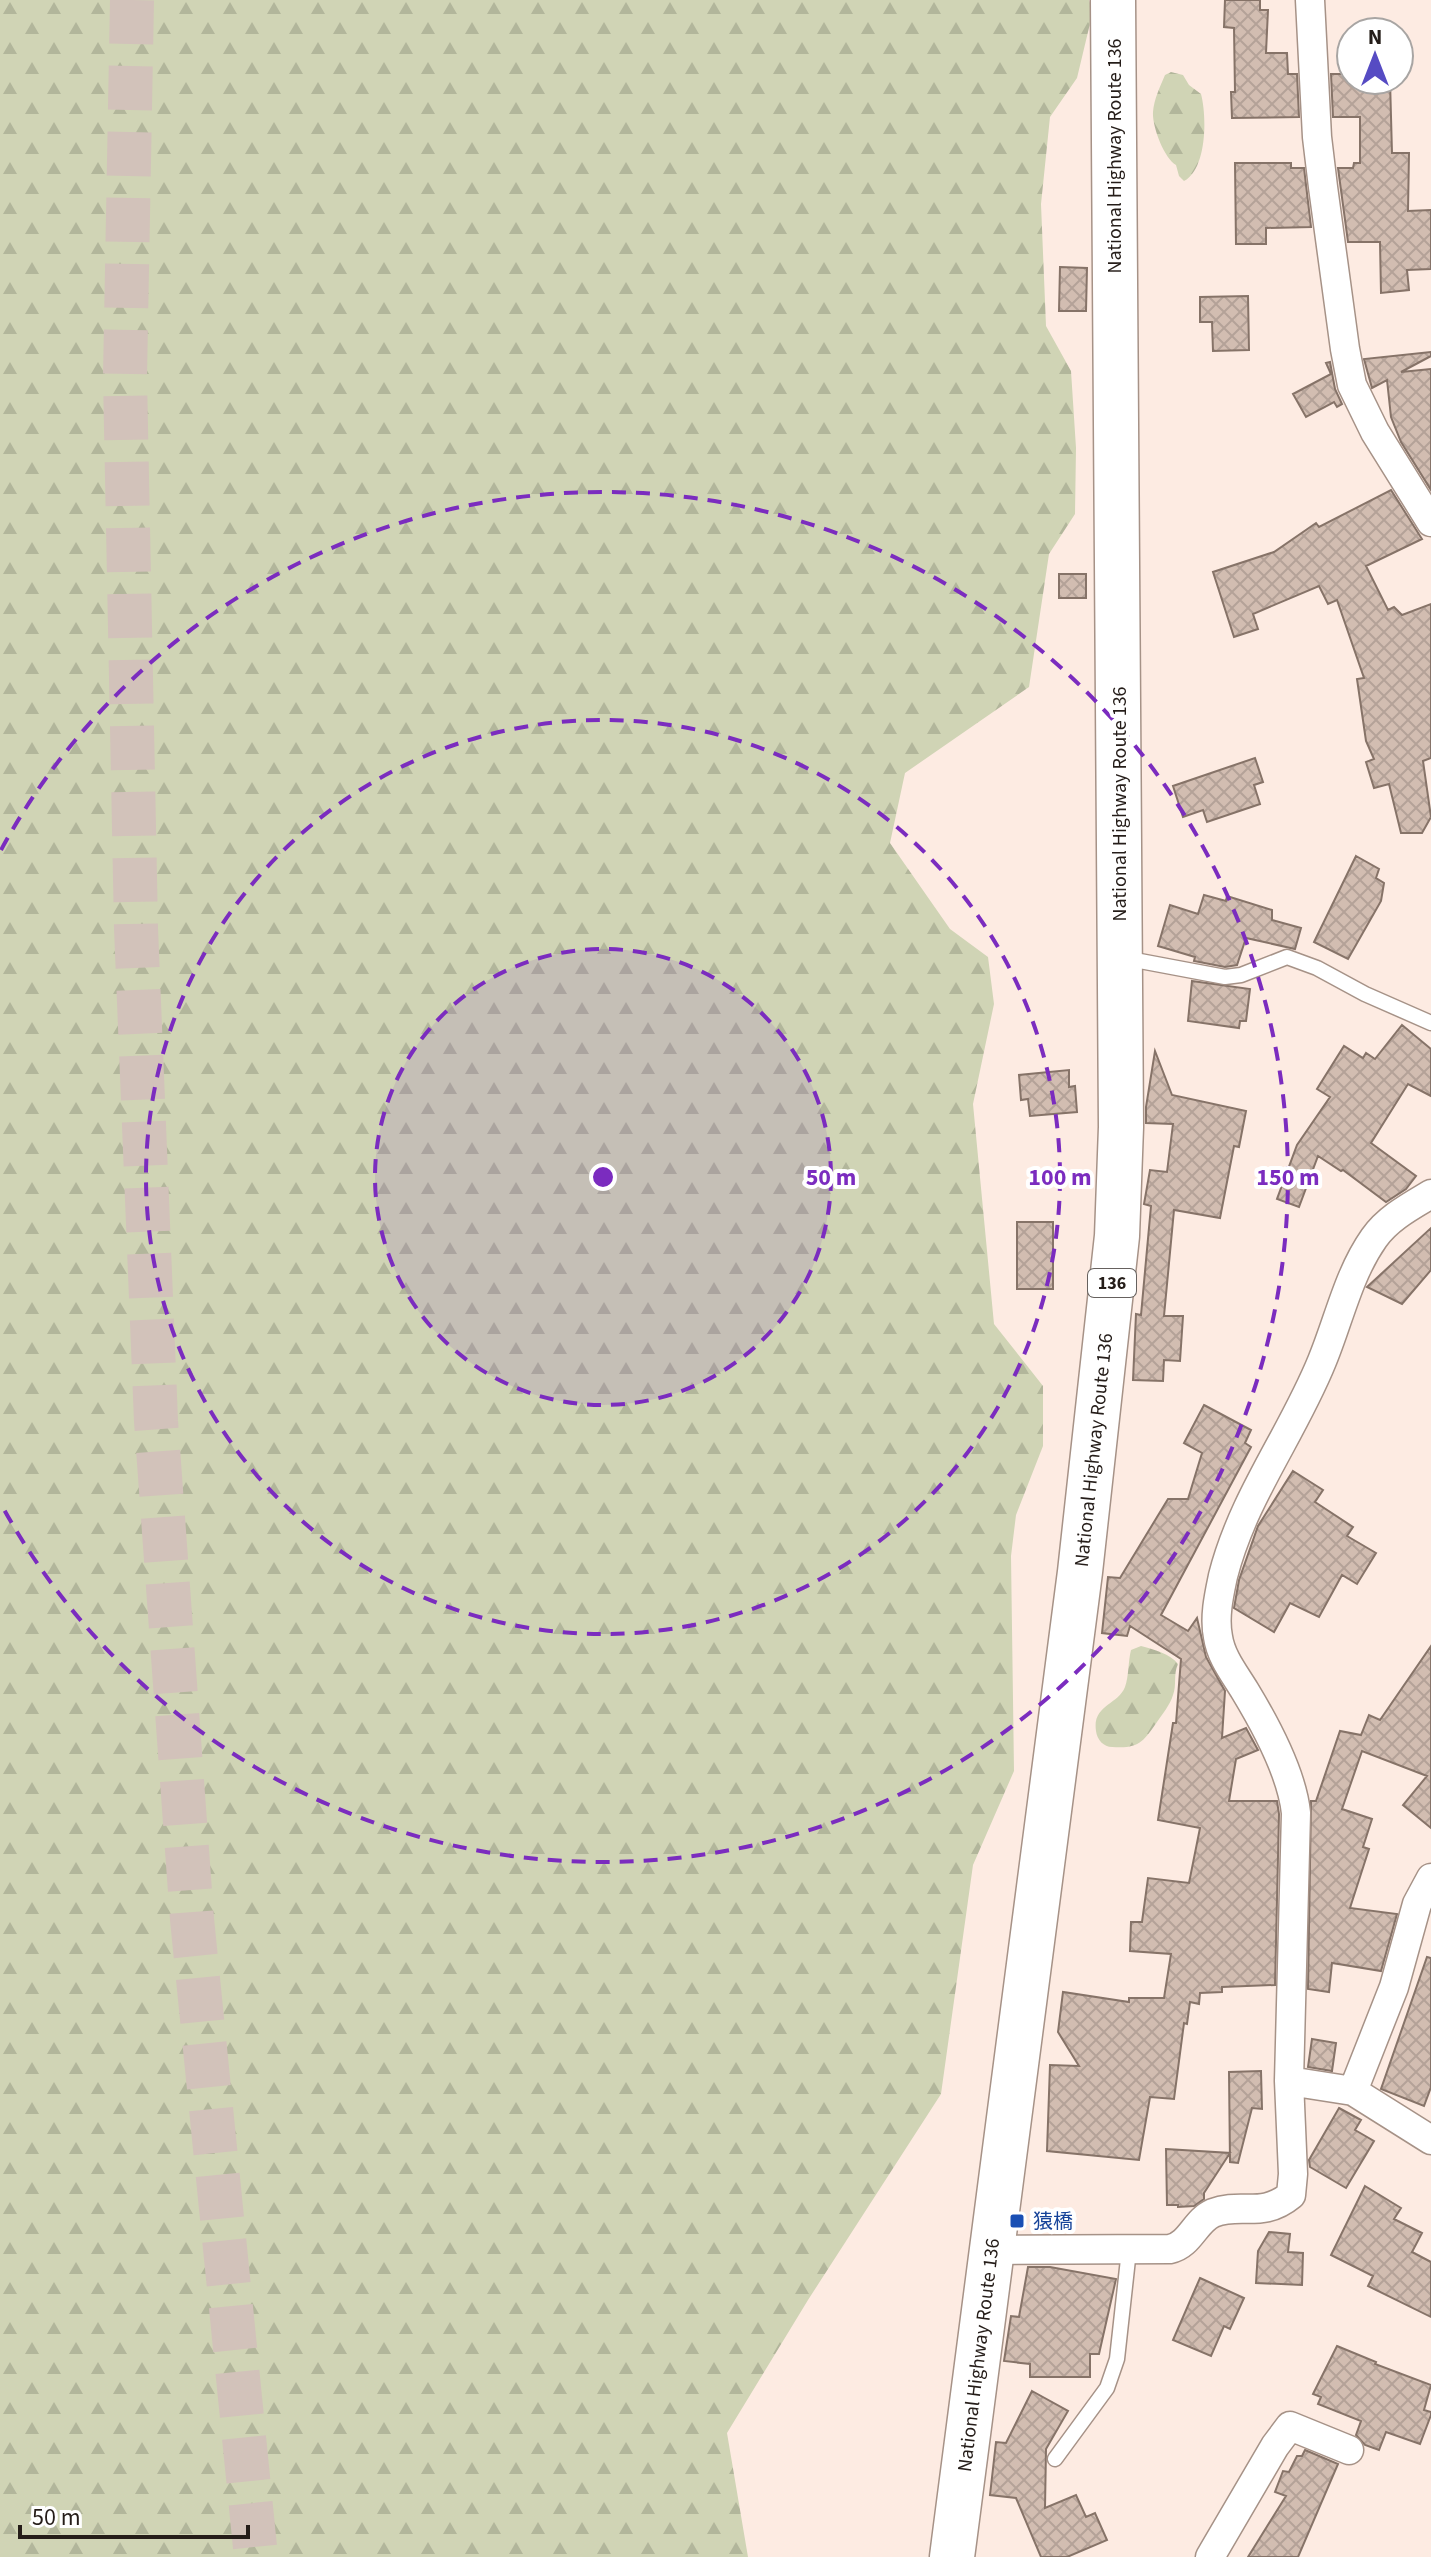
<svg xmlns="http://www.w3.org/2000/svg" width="1431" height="2557" font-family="'Source Sans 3','Noto Sans JP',sans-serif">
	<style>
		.forest { fill: url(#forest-firs) }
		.building { fill: url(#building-cross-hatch); stroke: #867368; stroke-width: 2 }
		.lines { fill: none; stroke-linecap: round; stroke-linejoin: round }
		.highway-tunnel { stroke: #d2c2ba; stroke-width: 44; stroke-dasharray: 44 22; stroke-linecap: butt }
		.lane-casing { stroke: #a69287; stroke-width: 17 }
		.street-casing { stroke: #a69287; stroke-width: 31 }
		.highway-casing { stroke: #a69287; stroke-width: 47 }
		.lane { stroke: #fff; stroke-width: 14 }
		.street { stroke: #fff; stroke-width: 28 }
		.highway { stroke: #fff; stroke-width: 44 }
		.ring { fill: none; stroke: #7b2cbf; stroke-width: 4; stroke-dasharray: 14 10 }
		.transit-dot { fill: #1a4fb4; stroke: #fff; stroke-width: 3 }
		.labels { text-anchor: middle; stroke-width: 8; stroke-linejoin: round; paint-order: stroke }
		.shield { fill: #fff; stroke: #66615e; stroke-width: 2 }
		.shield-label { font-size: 18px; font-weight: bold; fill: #251d19 }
		.street-label { font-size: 20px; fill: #251d19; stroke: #fff }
		.transit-label { font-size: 20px; fill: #164399; stroke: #fff; text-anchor: start }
		.centre { fill: #7b2cbf; stroke: #fff; stroke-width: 4 }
		.ring-label { font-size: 24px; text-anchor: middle; font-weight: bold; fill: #7b2cbf; stroke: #fff; stroke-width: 8; stroke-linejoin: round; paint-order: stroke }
	</style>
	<defs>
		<pattern id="forest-firs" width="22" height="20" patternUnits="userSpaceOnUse" patternTransform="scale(2)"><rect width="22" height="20" fill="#d0d4b5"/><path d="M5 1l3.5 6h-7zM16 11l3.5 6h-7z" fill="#b2b69b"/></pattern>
		<pattern id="building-cross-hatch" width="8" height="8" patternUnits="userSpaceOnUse" patternTransform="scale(2)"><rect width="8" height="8" fill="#d2bdb1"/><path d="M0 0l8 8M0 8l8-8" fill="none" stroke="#b4a298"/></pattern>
	</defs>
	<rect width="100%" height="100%" fill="#fdebe2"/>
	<path class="forest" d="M 0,0 L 1089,0 L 1093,11 L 1077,78 L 1050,117 L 1041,204 L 1046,326 L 1071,371 L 1076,448 L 1075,514 L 1049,554 L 1029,687 L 905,773 L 890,843 L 950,929 L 988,957 L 994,1004 L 973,1104 L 994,1324 L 1043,1386 L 1043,1446 L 1016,1515 L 1011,1556 L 1014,1771 L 973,1865 L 941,2094 L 808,2300 L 727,2433 L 748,2557 L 0,2557 Z
		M 1171,72 L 1183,75 L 1189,85 L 1201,94 C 1207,116 1207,169 1184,181 L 1179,176 L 1176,165 C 1164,158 1152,126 1153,112 C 1154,99 1160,87 1165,75 Z
		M 1141,1646 C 1153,1649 1171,1654 1178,1664 C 1173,1675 1177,1685 1173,1695 C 1170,1705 1163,1713 1157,1722 C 1143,1742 1139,1749 1112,1747 C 1104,1747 1097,1740 1096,1731 C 1092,1705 1118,1705 1125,1687 C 1129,1676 1128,1662 1131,1650 Z"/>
	<path class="building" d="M 1225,0 L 1260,0 L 1260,10 L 1268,10 L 1266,53 L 1287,53 L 1288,74 L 1297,74 L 1299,117 L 1232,118 L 1231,92 L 1235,92 L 1234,28 L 1224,27 Z
		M 1331,74 L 1351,74 L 1351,80 L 1390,80 L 1392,153 L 1409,153 L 1408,211 L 1431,210 L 1431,269 L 1407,270 L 1409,290 L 1381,293 L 1380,242 L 1348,242 L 1338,168 L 1353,168 L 1354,163 L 1360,163 L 1360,117 L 1333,117 Z
		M 1235,163 L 1291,163 L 1291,168 L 1304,168 L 1311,227 L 1266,228 L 1266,244 L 1236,244 Z
		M 1060,267 L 1087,268 L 1086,311 L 1059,311 Z
		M 1248,296 L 1249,350 L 1213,351 L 1212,322 L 1200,322 L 1200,297 Z
		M 1431,352 L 1431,356 L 1401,372 L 1431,369 L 1431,490 L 1401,442 L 1391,417 L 1387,380 L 1372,388 L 1364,359 Z
		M 1330,362 L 1335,389 L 1342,404 L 1337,407 L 1334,402 L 1306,417 L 1293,394 L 1331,374 L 1326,363 Z
		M 1391,490 L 1422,539 L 1366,566 L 1388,610 L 1394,607 L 1402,615 L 1431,604 L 1431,758 L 1423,761 L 1431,817 L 1422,833 L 1401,833 L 1389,784 L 1374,788 L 1366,762 L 1374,759 L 1366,741 L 1357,679 L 1364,678 L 1337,600 L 1328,604 L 1319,586 L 1253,614 L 1258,629 L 1234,637 L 1213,572 L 1274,552 L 1316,523 L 1319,527 Z
		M 1059,574 L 1086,574 L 1086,598 L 1059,598 Z
		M 1255,758 L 1263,782 L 1254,785 L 1260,804 L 1207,822 L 1203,810 L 1183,817 L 1173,786 Z
		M 1356,856 L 1379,869 L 1376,878 L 1384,883 L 1381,901 L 1348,959 L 1314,942 Z
		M 1204,895 L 1226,901 L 1227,896 L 1272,910 L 1272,920 L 1301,928 L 1295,949 L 1246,938 L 1237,965 L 1225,967 L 1194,961 L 1195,957 L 1158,946 L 1170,905 L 1198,914 Z
		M 1192,981 L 1250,989 L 1246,1021 L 1240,1021 L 1239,1028 L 1188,1021 Z
		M 1402,1025 L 1431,1049 L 1431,1096 L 1408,1084 L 1371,1143 L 1416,1176 L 1406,1189 L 1386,1202 L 1343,1170 L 1341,1171 L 1318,1156 L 1299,1207 L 1277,1199 L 1297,1145 L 1330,1097 L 1317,1089 L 1344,1046 L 1363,1058 L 1366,1053 L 1375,1059 Z
		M 1155,1051 L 1172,1095 L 1246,1111 L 1239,1147 L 1234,1146 L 1220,1218 L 1174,1210 L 1164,1316 L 1183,1316 L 1180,1361 L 1164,1360 L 1163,1381 L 1133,1380 L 1136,1314 L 1141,1315 L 1151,1206 L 1144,1204 L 1150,1170 L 1167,1172 L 1173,1124 L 1146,1123 L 1146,1107 Z
		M 1069,1070 L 1069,1087 L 1075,1086 L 1077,1112 L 1030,1116 L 1028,1099 L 1021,1100 L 1019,1075 Z
		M 1017,1222 L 1053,1222 L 1053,1289 L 1017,1289 Z
		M 1431,1228 L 1431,1270 L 1402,1304 L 1367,1287 Z
		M 1204,1405 L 1251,1430 L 1245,1443 L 1251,1447 L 1161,1615 L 1188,1631 L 1197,1618 L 1206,1657 L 1225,1691 L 1222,1738 L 1246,1728 L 1258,1750 L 1236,1759 L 1229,1801 L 1277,1801 L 1279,1814 L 1275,1985 L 1222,1987 L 1222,1992 L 1200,1993 L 1199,2004 L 1190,2002 L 1187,2024 L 1184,2023 L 1174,2099 L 1150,2097 L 1139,2160 L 1047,2151 L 1050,2065 L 1079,2066 L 1058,2032 L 1063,1992 L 1129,2002 L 1129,1998 L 1164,1998 L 1171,1954 L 1130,1951 L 1131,1922 L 1142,1922 L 1148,1878 L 1189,1883 L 1200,1828 L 1158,1820 L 1173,1723 L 1176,1723 L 1181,1659 L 1130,1626 L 1127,1636 L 1102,1633 L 1108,1577 L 1120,1578 L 1168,1499 L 1188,1499 L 1202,1453 L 1184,1443 Z
		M 1293,1471 L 1323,1490 L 1315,1502 L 1353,1527 L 1347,1536 L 1376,1553 L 1357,1584 L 1342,1575 L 1319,1617 L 1290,1603 L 1274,1632 L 1234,1608 L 1239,1580 L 1258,1526 Z
		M 1431,1646 L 1431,1828 L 1403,1805 L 1427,1776 L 1362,1751 L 1342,1809 L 1372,1819 L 1363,1847 L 1369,1849 L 1350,1908 L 1397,1914 L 1381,1971 L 1332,1963 L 1329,1992 L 1308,1989 L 1311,1801 L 1316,1801 L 1340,1731 L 1361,1735 L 1369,1715 L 1380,1720 Z
		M 1427,1957 L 1431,1958 L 1431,2087 L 1424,2106 L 1381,2089 Z
		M 1312,2039 L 1336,2043 L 1332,2071 L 1308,2067 Z
		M 1261,2071 L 1262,2109 L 1252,2108 L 1238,2163 L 1230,2162 L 1229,2072 Z
		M 1339,2108 L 1361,2120 L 1355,2130 L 1374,2141 L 1346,2188 L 1310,2167 L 1309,2160 Z
		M 1166,2149 L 1230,2153 L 1204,2193 L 1204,2199 L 1194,2206 L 1178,2207 L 1178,2205 L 1167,2205 Z
		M 1365,2186 L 1401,2208 L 1394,2219 L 1422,2233 L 1412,2252 L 1431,2262 L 1431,2317 L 1368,2286 L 1373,2276 L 1331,2255 Z
		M 1269,2232 L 1290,2234 L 1288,2252 L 1303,2253 L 1302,2285 L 1256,2283 L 1258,2251 Z
		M 1028,2267 L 1050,2267 L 1116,2279 L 1099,2354 L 1090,2354 L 1090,2377 L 1030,2377 L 1030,2364 L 1004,2361 L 1011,2316 L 1019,2317 Z
		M 1200,2278 L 1244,2298 L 1230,2329 L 1224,2326 L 1211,2356 L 1173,2340 Z
		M 1337,2346 L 1376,2362 L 1375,2364 L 1431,2385 L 1424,2410 L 1431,2412 L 1431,2415 L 1420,2444 L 1386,2432 L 1379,2450 L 1365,2445 L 1356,2435 L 1361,2421 L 1318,2404 L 1321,2397 L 1313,2394 Z
		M 1032,2391 L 1068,2411 L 1046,2449 L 1045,2508 L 1076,2495 L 1086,2517 L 1095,2513 L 1107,2540 L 1067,2557 L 1041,2557 L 1016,2498 L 990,2495 L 996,2442 L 1006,2443 Z
		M 1305,2450 L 1338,2464 L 1298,2557 L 1248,2557 L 1286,2496 L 1275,2492 L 1283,2471 L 1289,2472 L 1297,2456 L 1302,2456 Z"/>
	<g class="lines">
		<path class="highway-tunnel" d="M 132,0 L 125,377 L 136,928 L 156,1421 L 192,1919 L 256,2557"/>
		<g class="lane-casing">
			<path id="lane" d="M 1124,958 L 1225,977 L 1241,975 L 1287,957 L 1317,968 L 1365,994 L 1431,1023
				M 1055,2459 L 1107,2388 L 1117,2359 L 1129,2250"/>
		</g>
		<g class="street-casing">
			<path id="street" d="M 1310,0 L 1317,137 L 1323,187 L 1345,349 L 1352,385 L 1375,432 L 1431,522
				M 1289,2081 L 1353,2091 L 1431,2140
				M 1353,2091 L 1394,1987 L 1417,1904 L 1431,1878
				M 992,2250 L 1170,2249 C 1190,2245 1195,2221 1213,2213 C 1241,2202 1262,2219 1291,2195 L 1293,2174 L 1289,2081 L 1296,1813 C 1292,1774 1265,1724 1245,1691 C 1234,1673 1221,1657 1218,1637 C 1214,1617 1219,1595 1223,1576 C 1243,1497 1292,1435 1322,1361 C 1339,1320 1348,1275 1374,1238 C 1388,1218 1411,1206 1431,1194
				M 1210,2557 L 1275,2446 L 1290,2426 L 1349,2450"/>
		</g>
		<g class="highway-casing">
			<path id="highway" d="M 952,2557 L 1080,1572 L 1117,1236 L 1121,1127 L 1113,0"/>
		</g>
		<use href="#lane" class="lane"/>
		<use href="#street" class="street"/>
		<use href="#highway" class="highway"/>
	</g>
	<circle cx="603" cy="1177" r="228" fill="#7b2cbf" fill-opacity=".12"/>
	<g class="ring">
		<circle cx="603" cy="1177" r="228"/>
		<circle cx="603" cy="1177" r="457"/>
		<path d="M1 850A685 685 0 1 1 1 1504"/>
	</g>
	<rect class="transit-dot" x="1009" y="2213" width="16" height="16" rx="4"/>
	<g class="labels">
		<rect class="shield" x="1088" y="1269" width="48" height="28" rx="6"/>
		<g class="shield-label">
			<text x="1112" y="1289">136</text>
		</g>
		<g class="street-label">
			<text transform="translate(1114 156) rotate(-90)" y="7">National Highway Route 136</text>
			<text transform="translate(1119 804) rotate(-90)" y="7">National Highway Route 136</text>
			<text transform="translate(1093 1450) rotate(-84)" y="7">National Highway Route 136</text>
			<text transform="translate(978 2355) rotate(-83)" y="7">National Highway Route 136</text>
		</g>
		<g class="transit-label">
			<text x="1033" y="2228">猿橋</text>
		</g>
	</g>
	<circle cx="603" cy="1177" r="12" class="centre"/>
	<g class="ring-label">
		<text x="831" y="1185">50 m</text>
		<text x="1060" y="1185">100 m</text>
		<text x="1288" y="1185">150 m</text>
	</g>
	<g transform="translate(1375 56)"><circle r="38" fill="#ffffff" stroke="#a8a5a3" stroke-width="2"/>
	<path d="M0-6L14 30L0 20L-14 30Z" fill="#564bc3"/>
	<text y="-12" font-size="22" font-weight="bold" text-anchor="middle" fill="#251d19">N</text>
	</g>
	<path d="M20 2525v12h228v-12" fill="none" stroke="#251d19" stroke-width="4"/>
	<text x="32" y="2525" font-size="24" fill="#251d19" stroke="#ffffff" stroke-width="6" paint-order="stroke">50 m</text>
</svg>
